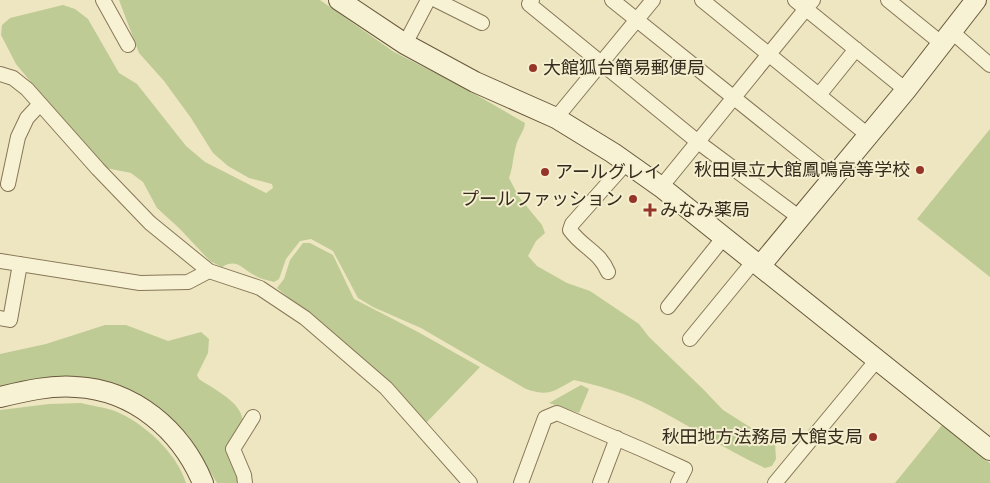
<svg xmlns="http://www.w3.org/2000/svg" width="990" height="483" font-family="'Crimson Pro','Noto Sans JP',serif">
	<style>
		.green { fill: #becb95 }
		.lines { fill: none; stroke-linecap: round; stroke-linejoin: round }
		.street-casing { stroke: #877758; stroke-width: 16 }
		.secondary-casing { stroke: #68583c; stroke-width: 22 }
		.street { stroke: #f8f2d4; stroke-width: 14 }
		.secondary { stroke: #f8f2d4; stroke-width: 20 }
		.poi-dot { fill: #953529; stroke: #f5efd0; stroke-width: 2 }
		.labels { text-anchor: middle; stroke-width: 4; stroke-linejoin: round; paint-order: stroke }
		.poi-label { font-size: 18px; fill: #362c1d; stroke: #f5efd0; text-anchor: start }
	</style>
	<rect width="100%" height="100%" fill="#eee6c1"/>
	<path class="green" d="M 119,0 L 320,0 L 394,52 L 459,85 L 525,123 C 524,132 518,137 516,146 C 513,156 513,167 509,178 L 519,197 L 542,225 L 545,233 L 536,241 L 528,256 L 537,266 L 567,283 L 590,291 L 639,324 L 649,337 L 703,389 L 723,410 L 775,443 L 776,459 L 772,466 L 765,468 C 723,449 685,422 643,402 C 621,392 597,385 574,380 C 553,391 550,397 526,389 L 421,328 L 373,307 L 358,298 L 333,251 L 311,239 L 300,241 L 286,259 L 279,279 L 274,282 C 268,280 260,279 254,275 C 242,268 236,258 222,267 L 210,261 L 179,228 L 157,208 L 143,182 L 131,173 L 101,167 L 16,64 L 1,35 L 2,25 L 10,18 L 63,5 L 75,9 L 88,19 L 119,73 L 137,84 L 186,146 L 205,162 L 266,193 L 273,188 L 272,184 L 249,178 L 228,166 L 213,153 L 191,118 L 164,81 L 139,53 Z
		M 990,129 L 990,277 L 917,219 Z
		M 303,243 L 310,243 L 333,255 L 354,299 L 418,332 L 480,367 L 426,423 L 307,313 L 277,288 L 284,279 L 290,260 Z
		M 105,325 L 126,325 L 168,341 L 201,332 L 209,339 L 208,353 L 197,375 L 199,379 C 215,390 248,405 242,427 C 240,434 234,442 231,449 L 240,483 L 217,483 L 188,435 L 160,410 L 136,393 L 109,383 L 0,389 L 0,354 L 46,344 Z
		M 581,385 L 589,389 L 579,413 L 549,403 Z
		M 81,403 C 92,406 104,407 115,411 C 144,423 177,453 186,483 L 0,483 L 0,410 L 49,404 Z
		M 942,425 L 990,463 L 990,483 L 895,483 Z"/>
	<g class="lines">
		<g class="street-casing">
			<path id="street" d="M 103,0 L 128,45
				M 436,0 L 482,23
				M 532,0 L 529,4 L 698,142 L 800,218
				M 612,0 L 834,178
				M 702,0 L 869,136
				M 795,0 L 906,90
				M 888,0 L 941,43
				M 951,31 L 990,65
				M 405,44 L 428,0
				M 0,74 L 13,78 L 27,89 L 98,169 L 150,223 L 209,271 L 260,288 L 305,318 L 386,388 L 470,483
				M 819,95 L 856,49
				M 556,118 L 653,0
				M 8,184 L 18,137 L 27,118 L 40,104
				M 661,187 L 813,0
				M 0,261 L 140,283 L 188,282 L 209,271
				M 608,272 C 600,252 583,248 570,230 L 572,224 L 626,163
				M 668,307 L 724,237
				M 0,318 L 10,320 L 20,264
				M 690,339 L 754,261
				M 245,483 L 244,475 L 233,449 L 253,417
				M 521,483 L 545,418 L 557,413 L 641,449 L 685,469 L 678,483
				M 600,483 L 617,438
				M 775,483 L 876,361"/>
		</g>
		<g class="secondary-casing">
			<path id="secondary" d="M 339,0 L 405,44 L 475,82 L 556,118 L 613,153 L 661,187 L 990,450
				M 760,266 L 906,90 L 976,0
				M 0,397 C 25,391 50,385 76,387 C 134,390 181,430 203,483"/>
		</g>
		<use href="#street" class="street"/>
		<use href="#secondary" class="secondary"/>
	</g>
	<g class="poi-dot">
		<circle cx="533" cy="68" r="5"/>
		<circle cx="920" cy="170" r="5"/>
		<circle cx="545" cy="172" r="5"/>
		<circle cx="633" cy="199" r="5"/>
		<path d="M647.5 202.5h5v5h5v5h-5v5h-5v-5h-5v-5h5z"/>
		<circle cx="873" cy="437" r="5"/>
	</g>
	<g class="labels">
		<g class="poi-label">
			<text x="543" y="74">大館狐台簡易郵便局</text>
			<text x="910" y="176" text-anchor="end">秋田県立大館鳳鳴高等学校</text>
			<text x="555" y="178">アールグレイ</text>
			<text x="623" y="205" text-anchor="end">プールファッション</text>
			<text x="660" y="216">みなみ薬局</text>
			<text x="863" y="443" text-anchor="end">秋田地方法務局 大館支局</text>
		</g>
	</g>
</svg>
